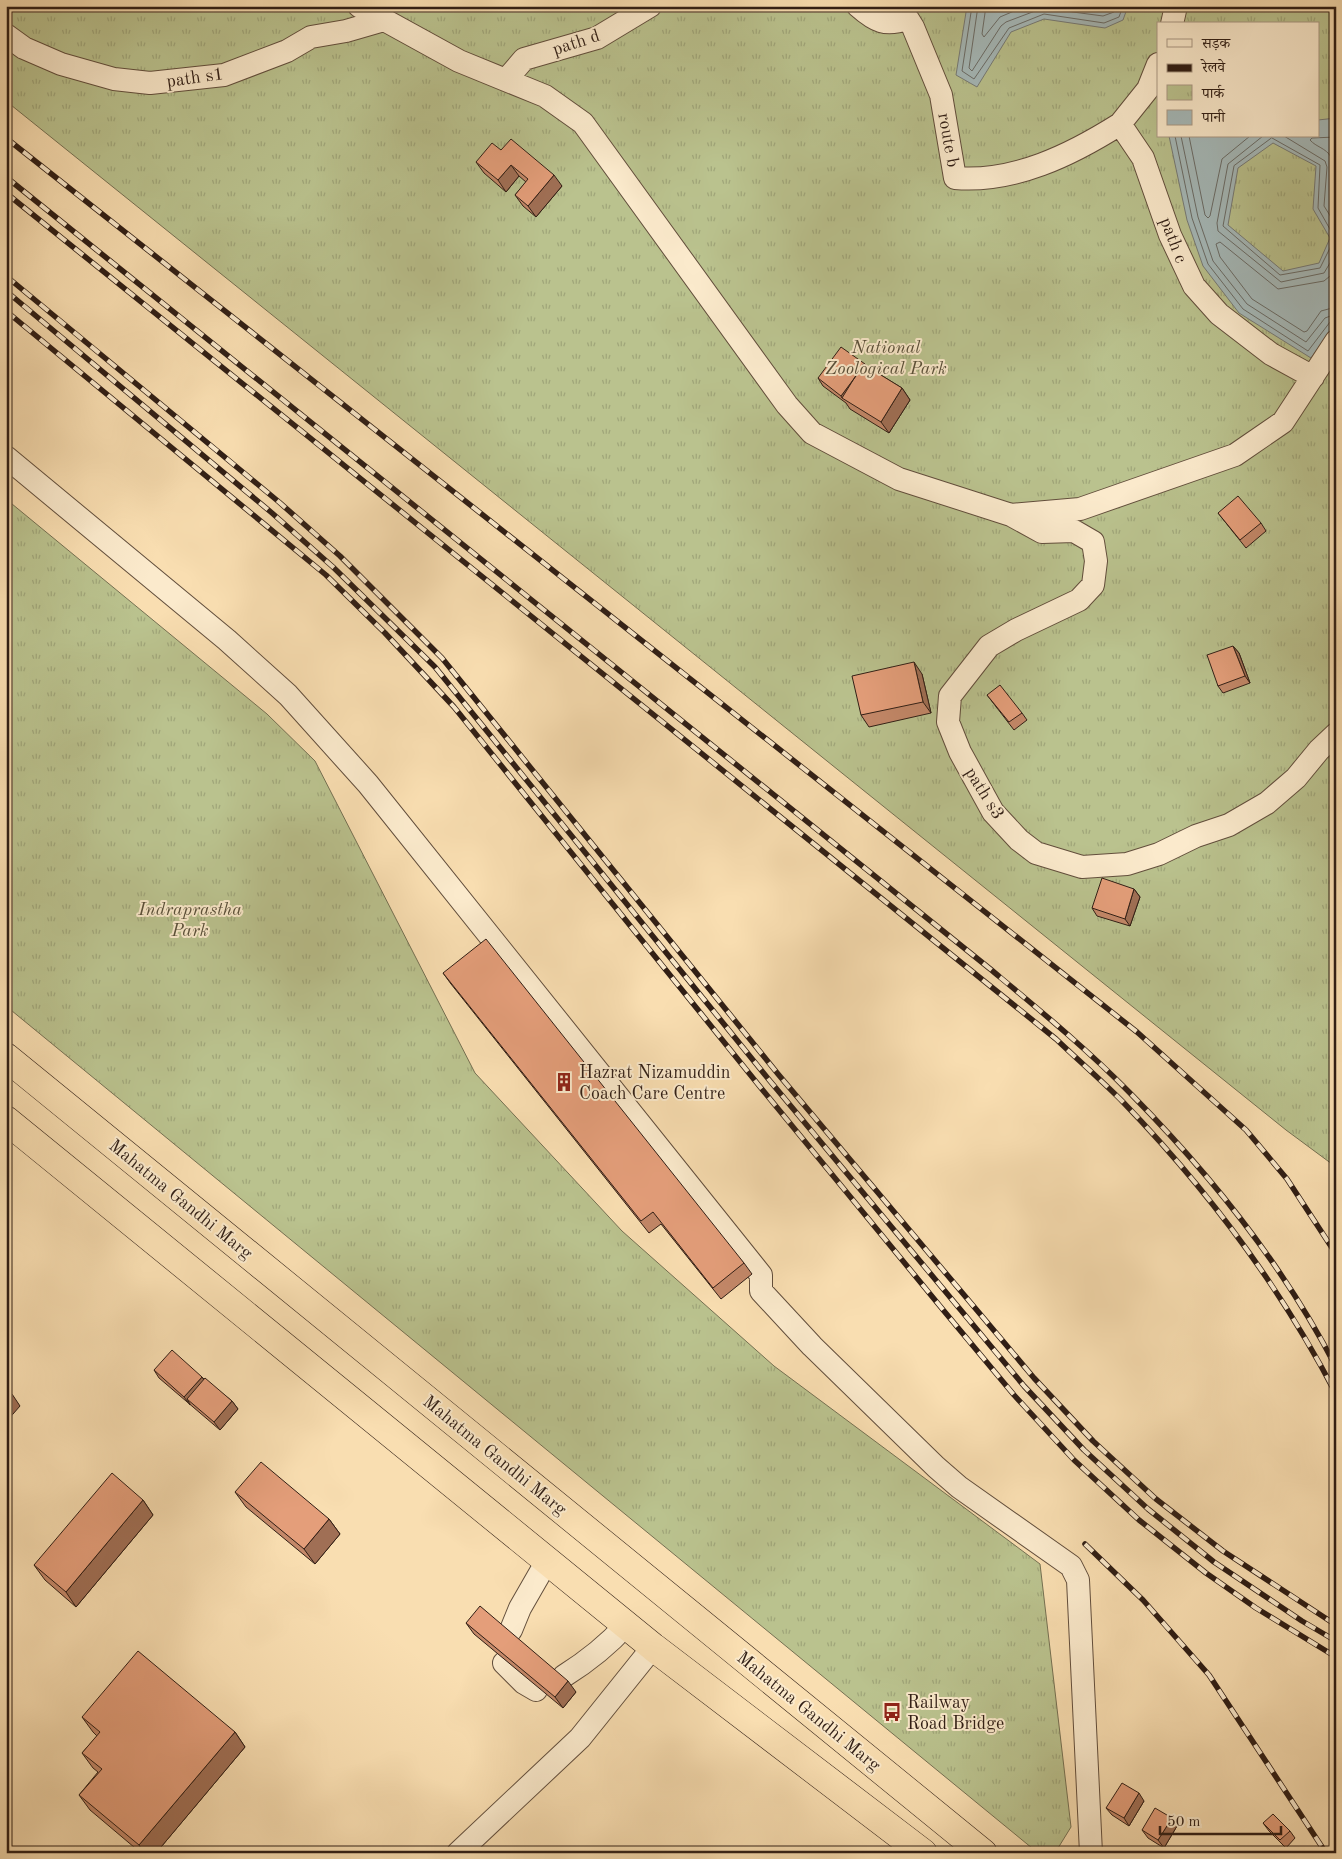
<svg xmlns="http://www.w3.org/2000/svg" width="1342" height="1859" font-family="'Old Standard TT','Noto Serif Devanagari',serif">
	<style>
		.park { fill: url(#park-tufts); stroke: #757052; fill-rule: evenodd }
		.water { fill: #a5b9b9; stroke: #767b77; fill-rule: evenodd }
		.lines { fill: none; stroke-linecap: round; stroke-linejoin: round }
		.shore { stroke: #6a6c67; stroke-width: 1 }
		.minor-casing { stroke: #624e3c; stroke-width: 24 }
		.highway-casing { stroke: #301e15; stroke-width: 29 }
		.minor { stroke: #fbeacc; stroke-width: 22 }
		.highway { stroke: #f9deb1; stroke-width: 28 }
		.rail-casing { stroke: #301e15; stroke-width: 5.5 }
		.rail { stroke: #fbeacc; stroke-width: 4; stroke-dasharray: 11; stroke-linecap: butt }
		.wall { fill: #c48869; stroke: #301e15 }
		.shaded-wall { fill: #a06f55; stroke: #301e15 }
		.building { fill: #e49e7a; stroke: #301e15 }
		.labels { text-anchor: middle; stroke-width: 4; stroke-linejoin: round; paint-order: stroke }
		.street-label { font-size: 18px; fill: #301e15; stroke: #fbeacc }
		.park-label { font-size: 18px; font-style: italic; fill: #594f39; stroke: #fbeacc }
		.poi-label { font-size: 18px; fill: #301e15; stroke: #fbeacc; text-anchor: start }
	</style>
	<defs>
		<pattern id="park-tufts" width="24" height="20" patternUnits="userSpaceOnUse" patternTransform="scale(1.25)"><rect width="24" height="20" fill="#bac28e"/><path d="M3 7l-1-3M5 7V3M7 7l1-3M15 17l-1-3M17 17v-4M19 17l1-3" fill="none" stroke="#a0a67a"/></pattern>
	</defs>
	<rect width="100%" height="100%" fill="#f9deb1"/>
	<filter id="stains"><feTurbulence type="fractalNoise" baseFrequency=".004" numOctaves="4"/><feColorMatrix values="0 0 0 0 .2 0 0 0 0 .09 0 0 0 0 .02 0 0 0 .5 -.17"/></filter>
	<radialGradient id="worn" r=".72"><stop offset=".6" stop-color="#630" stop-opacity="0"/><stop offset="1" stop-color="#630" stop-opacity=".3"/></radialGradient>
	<path class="park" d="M 6,6 L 1336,6 L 1336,1167 L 1286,1130 L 6,101 ZM 1158,24 L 1318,24 L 1318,136 L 1158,136 Z
		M 6,499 L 267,714 L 315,761 L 475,1073 L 622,1231 L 774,1366 L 1040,1564 L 1071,1827 L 1055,1853 L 1038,1853 L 6,1006 Z"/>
	<path class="water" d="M 967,6 L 1128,6 L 1123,20 L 1105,28 L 1044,19 L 1011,32 L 977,87 L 956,75 Z
		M 1336,118 L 1336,323 L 1311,358 L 1239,313 L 1203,266 L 1187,220 L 1169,136 L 1318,136 L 1318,120 ZM 1273,143 L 1316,166 L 1313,209 L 1330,238 L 1319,263 L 1283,271 L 1228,225 L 1238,168 Z"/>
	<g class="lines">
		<path class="shore" d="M 972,6 L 962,71 L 974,79 L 1009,28 L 1044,14 L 1104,23 L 1119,17 L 1123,6
			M 978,6 L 969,68 L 972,71 L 1001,26 L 1006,22 L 1043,8 L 1103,16 L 1114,12 L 1116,6
			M 986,6 L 982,34 L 984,37 L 1000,17 L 1026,6
			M 1175,136 L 1192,218 L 1208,264 L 1243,309 L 1308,351 L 1330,322 L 1336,321
			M 1181,136 L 1198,217 L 1213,261 L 1247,304 L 1306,342 L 1325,318 L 1336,314
			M 1189,136 L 1205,215 L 1208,218 L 1210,216 L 1222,159 L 1250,136
			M 1263,136 L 1228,164 L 1217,223 L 1218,231 L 1281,282 L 1324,273 L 1336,253
			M 1284,136 L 1325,161 L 1327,167 L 1324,206 L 1336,225
			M 1336,137 L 1312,138 L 1310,140 C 1316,147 1326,148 1331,157 C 1341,173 1326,194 1336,211
			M 1272,138 L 1320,165 L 1318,208 L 1335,238 L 1320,268 L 1280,275 L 1223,226 L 1234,166 Z
			M 1336,271 L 1324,281 L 1278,289 L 1220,242 L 1216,244 L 1220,257 L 1252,299 L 1304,332 L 1307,331 L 1321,311 L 1336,307"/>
		<g class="minor-casing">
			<path id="minor" d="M 359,6 L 459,61 L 545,96 L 583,123 L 787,405 L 812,433 L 899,479 L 1011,515 L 1080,509 L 1235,455 L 1283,422 L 1336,341
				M 858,6 C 876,22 885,26 908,19 L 913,27 L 941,95 L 955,178 C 1014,183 1071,155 1120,124
				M 1172,24 L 1176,6
				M 6,35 L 24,48 L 61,64 L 114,79 L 150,83 L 224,75 L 287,51 L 311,37 L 346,31 L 384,20
				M 1158,64 L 1148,89 L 1120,124 L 1143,158 L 1170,235 L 1194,286 L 1219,314 L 1271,354 L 1313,377
				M 506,80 L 524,59 L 597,38 L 650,6
				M 6,457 L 227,640 L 288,695 L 368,784 L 761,1275 L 761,1291 L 812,1346 L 936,1467 L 959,1487 L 1071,1566 L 1078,1580 L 1091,1853
				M 1011,515 L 1042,532 L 1074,531 L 1093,542 L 1096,561 L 1093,585 L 1079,600 L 1016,630 L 989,646 L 950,696 L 948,722 L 960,752 L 993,812 L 1019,840 L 1036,853 L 1082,867 L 1127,864 L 1159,854 L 1196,836 L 1229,825 L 1267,803 L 1296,778 L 1319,750 L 1336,734
				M 511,1630 L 520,1608 L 547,1561
				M 504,1663 L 524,1683 L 536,1690
				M 564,1676 C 588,1661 607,1646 626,1625
				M 458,1853 L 580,1738 L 653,1647"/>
		</g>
		<g class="highway-casing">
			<path id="highway" d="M 6,1057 L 983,1853
				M 6,1120 L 653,1647 L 923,1853"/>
		</g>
		<use href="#minor" class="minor"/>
		<use href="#highway" class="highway"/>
		<g class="rail-casing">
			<path id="rail" d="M 6,138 L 1137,1032 L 1246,1130 L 1287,1179 L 1336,1254
				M 6,177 L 989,968 C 1037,1008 1086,1048 1130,1093 C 1209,1173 1284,1266 1336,1367
				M 6,193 L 1056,1039 C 1078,1060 1101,1080 1122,1101 C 1207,1189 1280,1286 1336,1394
				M 6,276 L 279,502 L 340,556 L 442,658 L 778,1074 L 1034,1378 L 1093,1441 L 1156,1499 L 1223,1551 L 1336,1625
				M 6,291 L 272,513 L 333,567 L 435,667 L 770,1081 L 1024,1386 L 1084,1450 L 1148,1509 L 1214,1562 L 1302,1621 L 1336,1641
				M 6,311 L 326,575 L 385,633 L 454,707 L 761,1088 L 944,1311 L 1014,1395 L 1074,1460 L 1139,1520 L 1206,1573 L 1256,1608 L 1336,1657
				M 1085,1544 L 1143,1600 L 1209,1675 L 1326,1853"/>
		</g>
		<use href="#rail" class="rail"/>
	</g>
	<path class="wall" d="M 501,150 L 562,186 L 536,217 L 523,206 L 515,195 L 526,182 L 519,176 L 506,192 L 484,173 L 476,162 Z
		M 865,364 L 866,366 L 902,388 L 910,400 L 889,433 L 850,409 L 846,403 L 823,386 L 818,378 Z
		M 1218,513 L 1261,523 L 1266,531 L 1246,548 Z
		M 1233,646 L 1239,653 L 1250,683 L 1223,693 L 1218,686 Z
		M 922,674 L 931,713 L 869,727 L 861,715 Z
		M 987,695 L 1022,713 L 1027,720 L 1014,730 Z
		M 1134,889 L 1140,897 L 1130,926 L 1097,916 L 1092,908 Z
		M 443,973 L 744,1263 L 752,1274 L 721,1299 L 661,1224 L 649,1233 L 451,984 Z
		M 154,1370 L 202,1377 L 204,1379 L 232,1401 L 238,1409 L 220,1430 L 159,1378 Z
		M 235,1492 L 329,1519 L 340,1534 L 315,1564 L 246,1507 Z
		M 143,1500 L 153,1515 L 76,1607 L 45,1580 L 34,1565 Z
		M 466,1623 L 576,1692 L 563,1708 L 474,1634 Z
		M 82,1717 L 235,1732 L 245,1747 L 156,1853 L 141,1853 L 90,1810 L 79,1795 L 98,1772 L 93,1768 L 82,1753 L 97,1736 L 93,1732 Z
		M 1144,1801 L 1129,1826 L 1112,1815 L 1106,1808 Z
		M 1172,1818 L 1177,1826 L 1164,1848 L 1148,1838 L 1142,1830 Z
		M 1263,1823 L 1290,1831 L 1295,1838 L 1286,1848 L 1269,1831 Z"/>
	<path class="shaded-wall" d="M 511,165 L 519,176 L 506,192 L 498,180 Z
		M 554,175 L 562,186 L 536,217 L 528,206 Z
		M 865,364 L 870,372 L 842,398 L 841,396 Z
		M 902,388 L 910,400 L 889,433 L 881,422 Z
		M 1233,646 L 1239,653 L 1250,683 L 1245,676 Z
		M 914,662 L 922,674 L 931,713 L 923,702 Z
		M 1134,889 L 1140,897 L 1130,926 L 1125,919 Z
		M 202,1377 L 207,1385 L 187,1399 L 190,1404 L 190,1405 L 184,1397 Z
		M 12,1394 L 20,1406 L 6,1422 L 6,1401 Z
		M 232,1401 L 238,1409 L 220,1430 L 214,1422 Z
		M 143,1500 L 153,1515 L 76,1607 L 66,1592 Z
		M 329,1519 L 340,1534 L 315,1564 L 304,1549 Z
		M 568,1681 L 576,1692 L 563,1708 L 555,1697 Z
		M 235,1732 L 245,1747 L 156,1853 L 144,1853 L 139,1845 Z
		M 1139,1793 L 1144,1801 L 1129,1826 L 1124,1818 Z
		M 1172,1818 L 1177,1826 L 1164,1848 L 1158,1840 Z"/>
	<path class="building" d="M 511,139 L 554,175 L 528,206 L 515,195 L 528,179 L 511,165 L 498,180 L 476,162 L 492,143 L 501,150 Z
		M 841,347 L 865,364 L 864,365 L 863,364 L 856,376 L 841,396 L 818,378 Z
		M 863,364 L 902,388 L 881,422 L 842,398 Z
		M 1238,496 L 1261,523 L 1240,540 L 1218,513 Z
		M 1233,646 L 1245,676 L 1218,686 L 1207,655 Z
		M 914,662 L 923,702 L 861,715 L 852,676 Z
		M 1000,685 L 1022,713 L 1009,722 L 987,695 Z
		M 1102,878 L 1134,889 L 1125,919 L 1092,908 Z
		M 486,939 L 744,1263 L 713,1288 L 653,1212 L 641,1221 L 443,973 Z
		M 172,1350 L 202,1377 L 184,1397 L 154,1370 Z
		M 205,1378 L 232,1401 L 214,1422 L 187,1399 Z
		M 6,1389 L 12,1394 L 6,1401 Z
		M 261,1462 L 329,1519 L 304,1549 L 235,1492 Z
		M 112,1473 L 143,1500 L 66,1592 L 34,1565 Z
		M 480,1606 L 568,1681 L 555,1697 L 466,1623 Z
		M 138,1651 L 235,1732 L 139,1845 L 79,1795 L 102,1769 L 82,1753 L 100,1732 L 82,1717 Z
		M 1122,1783 L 1139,1793 L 1124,1818 L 1106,1808 Z
		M 1155,1808 L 1172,1818 L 1158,1840 L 1142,1830 Z
		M 1273,1814 L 1290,1831 L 1280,1840 L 1263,1823 Z"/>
	<defs>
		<g id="building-bare" transform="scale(1.5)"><path d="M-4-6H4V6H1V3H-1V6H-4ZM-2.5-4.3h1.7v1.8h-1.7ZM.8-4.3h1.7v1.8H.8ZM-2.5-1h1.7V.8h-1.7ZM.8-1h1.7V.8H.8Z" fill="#8f2418" stroke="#fbeacc" stroke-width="2.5" paint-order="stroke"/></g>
		<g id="bus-bare" transform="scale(1.5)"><path d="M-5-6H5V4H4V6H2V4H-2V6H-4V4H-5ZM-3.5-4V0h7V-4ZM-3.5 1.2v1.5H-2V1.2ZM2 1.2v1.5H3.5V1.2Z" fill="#8f2418" stroke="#fbeacc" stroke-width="2.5" paint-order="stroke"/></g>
	</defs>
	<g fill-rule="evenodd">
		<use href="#building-bare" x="564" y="1082"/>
		<use href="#bus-bare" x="892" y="1712"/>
	</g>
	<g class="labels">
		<g class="street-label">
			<text transform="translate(576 42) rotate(-18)" y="6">path d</text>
			<text transform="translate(195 77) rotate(-8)" y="6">path s1</text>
			<text transform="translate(949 140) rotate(80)" y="6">route b</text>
			<text transform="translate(1174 240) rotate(69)" y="6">path c</text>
			<text transform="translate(985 793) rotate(58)" y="6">path s3</text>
			<text transform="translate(181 1199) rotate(39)" y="6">Mahatma Gandhi Marg</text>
			<text transform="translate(495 1455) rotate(39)" y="6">Mahatma Gandhi Marg</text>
			<text transform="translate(809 1711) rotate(39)" y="6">Mahatma Gandhi Marg</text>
		</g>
		<g class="park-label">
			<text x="886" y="353">National<tspan x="886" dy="21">Zoological Park</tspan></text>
			<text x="190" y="915">Indraprastha<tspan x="190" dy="21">Park</tspan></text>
		</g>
		<g class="poi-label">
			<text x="579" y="1078">Hazrat Nizamuddin<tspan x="579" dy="21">Coach Care Centre</tspan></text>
			<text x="907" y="1708">Railway<tspan x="907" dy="21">Road Bridge</tspan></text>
		</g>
	</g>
	<rect width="1342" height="1859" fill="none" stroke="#f9deb1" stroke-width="25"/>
	<rect x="8" y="8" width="1327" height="1844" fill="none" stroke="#301e15" stroke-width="2.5"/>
	<rect x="12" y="12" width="1317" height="1834" fill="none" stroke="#301e15"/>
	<rect x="1157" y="22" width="162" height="115" fill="#fbeacc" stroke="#aa9883"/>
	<rect x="1167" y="39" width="25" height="8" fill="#fbeacc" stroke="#aa9883"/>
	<text x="1202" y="48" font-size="15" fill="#301e15">सड़क</text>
	<rect x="1167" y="64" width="25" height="8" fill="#301e15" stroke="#aa9883"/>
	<text x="1202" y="72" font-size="15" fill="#301e15">रेलवे</text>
	<rect x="1167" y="85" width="25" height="15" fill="url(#park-tufts)" stroke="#aa9883"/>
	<text x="1202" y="98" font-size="15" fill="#301e15">पार्क</text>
	<rect x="1167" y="110" width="25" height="15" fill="#a5b9b9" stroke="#aa9883"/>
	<text x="1202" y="122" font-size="15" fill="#301e15">पानी</text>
	<path d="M1160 1826v8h121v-8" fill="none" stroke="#301e15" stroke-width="2.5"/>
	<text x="1167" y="1826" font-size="15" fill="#301e15" stroke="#fbeacc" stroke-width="4" paint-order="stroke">50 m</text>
	<rect width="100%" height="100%" filter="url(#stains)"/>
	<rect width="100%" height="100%" fill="url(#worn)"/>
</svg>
